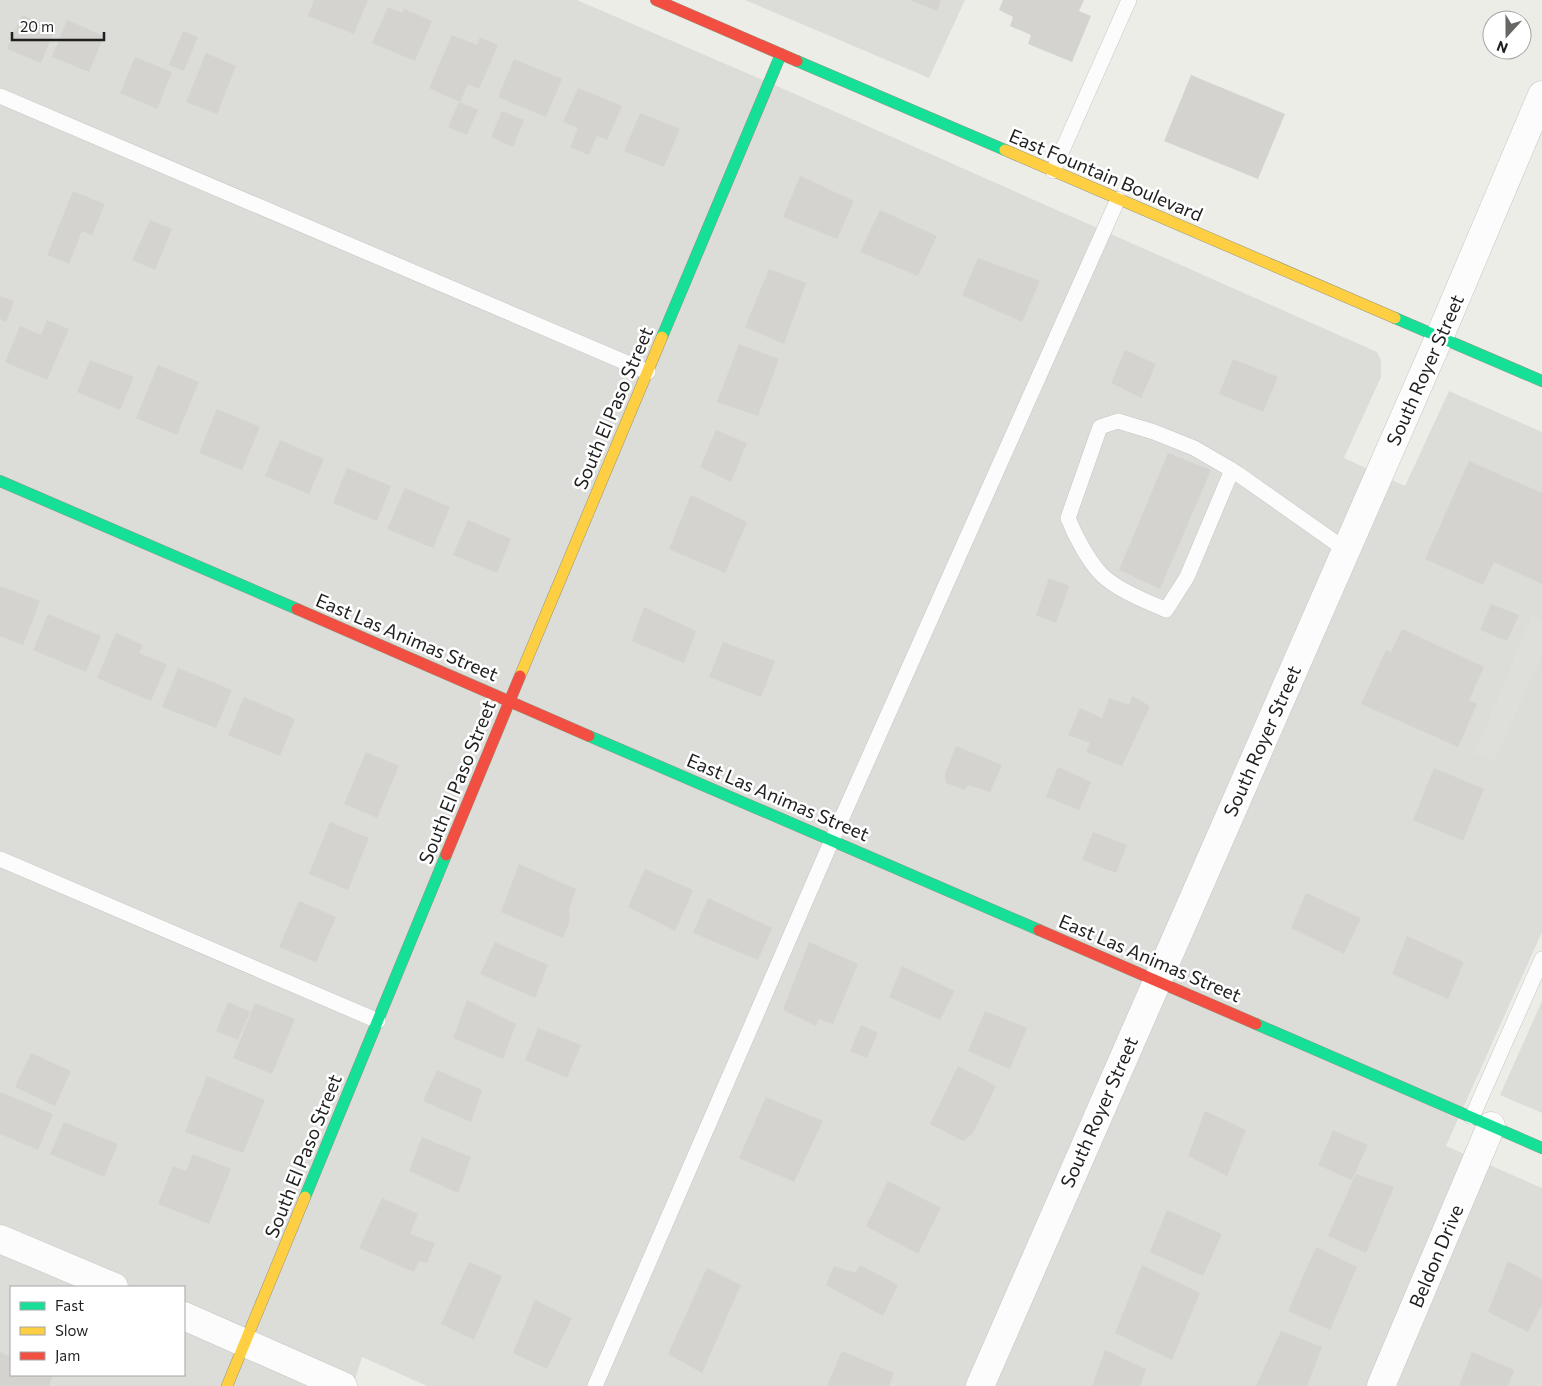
<svg xmlns="http://www.w3.org/2000/svg" width="1542" height="1386" font-family="Commissioner,sans-serif">
	<style>
		.residential { fill: #dcdcd9; fill-rule: evenodd }
		.parking { fill: #dededb }
		.building { fill: #d4d3cf }
		.lines { fill: none; stroke-linecap: round; stroke-linejoin: round }
		.lane-casing { stroke: #c6c6c4; stroke-width: 16 }
		.street-casing { stroke: #c6c6c4; stroke-width: 29 }
		.fast-casing { stroke: #94987f; stroke-width: 12 }
		.slow-casing { stroke: #94987f; stroke-width: 12 }
		.jam-casing { stroke: #94987f; stroke-width: 12 }
		.lane { stroke: #fcfcfc; stroke-width: 15 }
		.street { stroke: #fcfcfc; stroke-width: 28 }
		.fast { stroke: #16e098; stroke-width: 11 }
		.slow { stroke: #ffcf43; stroke-width: 11 }
		.jam { stroke: #f24e42; stroke-width: 11 }
		.labels { text-anchor: middle; stroke-width: 5; stroke-linejoin: round; paint-order: stroke }
		.street-label { font-size: 19px; fill: #1f1f1f; stroke: #fff }
	</style>
	<rect width="100%" height="100%" fill="#edede8"/>
	<path class="residential" d="M 0,0 L 577,0 L 793,93 L 1377,352 L 1381,361 L 1381,377 L 1344,458 L 1405,486 L 1449,391 L 1542,432 L 1542,932 L 1446,1146 L 1542,1188 L 1542,1386 L 427,1386 L 362,1357 L 353,1386 L 0,1386 ZM 11,1287 L 184,1287 L 184,1375 L 11,1375 Z
		M 745,0 L 965,0 L 929,78 Z
		M 1542,1001 L 1542,1113 L 1500,1095 Z"/>
	<path class="parking" d="M 1532,615 L 1542,620 L 1542,655 L 1494,761 L 1475,754 Z"/>
	<path class="building" d="M 314,0 L 368,0 L 354,34 L 308,16 Z
		M 910,0 L 941,0 L 937,11 Z
		M 1003,0 L 1084,0 L 1079,11 L 1091,16 L 1072,62 L 1028,44 L 1031,35 L 1010,26 L 1013,17 L 999,10 Z
		M 388,7 L 402,13 L 404,9 L 432,21 L 415,61 L 372,43 Z
		M 22,15 L 55,29 L 41,63 L 7,49 Z
		M 67,20 L 104,36 L 89,72 L 52,57 Z
		M 183,31 L 198,37 L 184,71 L 169,65 Z
		M 452,35 L 477,45 L 480,37 L 498,45 L 479,89 L 468,84 L 460,102 L 429,88 Z
		M 206,53 L 236,66 L 217,114 L 186,102 Z
		M 135,57 L 172,72 L 157,109 L 120,93 Z
		M 514,59 L 562,79 L 546,117 L 498,97 Z
		M 1191,75 L 1285,114 L 1258,179 L 1164,141 Z
		M 578,88 L 622,106 L 607,140 L 597,136 L 589,155 L 570,147 L 578,128 L 563,122 Z
		M 459,102 L 478,110 L 467,135 L 448,127 Z
		M 502,111 L 524,120 L 513,147 L 491,137 Z
		M 640,113 L 680,129 L 664,167 L 624,151 Z
		M 800,176 L 854,201 L 837,239 L 783,217 Z
		M 73,191 L 105,204 L 92,235 L 82,231 L 69,264 L 47,255 Z
		M 880,210 L 937,236 L 918,276 L 860,252 Z
		M 150,220 L 172,229 L 155,270 L 132,260 Z
		M 978,258 L 1040,281 L 1022,322 L 962,295 Z
		M 769,269 L 806,283 L 784,344 L 745,327 Z
		M 0,296 L 14,301 L 6,322 L 0,319 Z
		M 47,320 L 69,329 L 47,380 L 5,362 L 20,326 L 41,335 Z
		M 739,344 L 779,359 L 758,416 L 717,402 Z
		M 1125,350 L 1156,364 L 1141,398 L 1111,383 Z
		M 1233,359 L 1278,377 L 1263,412 L 1219,394 Z
		M 90,360 L 134,377 L 120,410 L 77,392 Z
		M 158,365 L 199,382 L 177,435 L 136,418 Z
		M 217,409 L 260,427 L 242,470 L 199,453 Z
		M 716,430 L 747,443 L 731,482 L 700,467 Z
		M 280,440 L 324,459 L 309,494 L 265,476 Z
		M 1168,453 L 1211,470 L 1160,589 L 1119,570 Z
		M 1469,461 L 1542,493 L 1542,584 L 1494,562 L 1483,585 L 1425,559 Z
		M 347,468 L 391,486 L 377,521 L 333,503 Z
		M 405,488 L 450,507 L 433,548 L 387,529 Z
		M 691,495 L 747,522 L 725,573 L 669,549 Z
		M 468,520 L 511,539 L 497,573 L 453,555 Z
		M 1049,578 L 1069,586 L 1056,623 L 1036,615 Z
		M 0,586 L 40,601 L 23,645 L 0,636 Z
		M 1491,604 L 1519,615 L 1507,641 L 1480,630 Z
		M 644,607 L 696,631 L 684,663 L 632,641 Z
		M 48,614 L 101,636 L 86,672 L 33,650 Z
		M 1402,629 L 1484,667 L 1469,700 L 1477,704 L 1458,747 L 1361,704 L 1386,650 L 1391,652 Z
		M 116,633 L 143,645 L 139,653 L 167,664 L 151,701 L 97,678 Z
		M 723,642 L 775,661 L 761,697 L 709,677 Z
		M 178,668 L 232,690 L 216,728 L 162,707 Z
		M 1132,696 L 1150,706 L 1122,766 L 1086,752 L 1090,743 L 1068,735 L 1080,708 L 1102,718 L 1109,698 L 1129,705 Z
		M 244,697 L 295,719 L 280,756 L 228,735 Z
		M 956,746 L 1002,765 L 990,792 L 968,785 L 965,790 L 946,783 L 945,774 Z
		M 366,752 L 399,766 L 377,818 L 344,804 Z
		M 1058,767 L 1091,782 L 1079,810 L 1046,797 Z
		M 1434,768 L 1484,789 L 1463,841 L 1413,820 Z
		M 330,822 L 369,838 L 348,890 L 309,874 Z
		M 1093,832 L 1127,845 L 1116,873 L 1082,860 Z
		M 519,864 L 576,889 L 569,909 L 570,920 L 563,938 L 501,912 Z
		M 645,869 L 693,890 L 675,931 L 628,907 Z
		M 1306,893 L 1361,918 L 1344,954 L 1291,928 Z
		M 708,898 L 772,928 L 758,960 L 693,933 Z
		M 299,901 L 336,917 L 316,962 L 279,947 Z
		M 1407,936 L 1464,962 L 1448,999 L 1392,974 Z
		M 495,942 L 548,965 L 535,998 L 480,974 Z
		M 809,942 L 858,964 L 833,1024 L 819,1019 L 816,1026 L 783,1010 Z
		M 902,966 L 955,991 L 940,1020 L 889,997 Z
		M 467,1000 L 516,1024 L 503,1059 L 453,1038 Z
		M 228,1002 L 250,1012 L 238,1040 L 216,1031 Z
		M 255,1003 L 295,1019 L 272,1074 L 233,1058 Z
		M 985,1011 L 1027,1028 L 1010,1069 L 968,1051 Z
		M 861,1025 L 878,1033 L 867,1058 L 850,1051 Z
		M 538,1028 L 581,1045 L 567,1078 L 525,1060 Z
		M 31,1053 L 71,1071 L 55,1106 L 15,1087 Z
		M 958,1066 L 996,1086 L 973,1133 L 963,1141 L 930,1124 Z
		M 437,1070 L 482,1090 L 471,1122 L 423,1101 Z
		M 207,1076 L 265,1100 L 243,1153 L 185,1132 Z
		M 0,1092 L 53,1114 L 38,1150 L 0,1134 Z
		M 766,1097 L 823,1121 L 794,1182 L 739,1158 Z
		M 1205,1111 L 1246,1130 L 1227,1176 L 1188,1156 Z
		M 64,1122 L 118,1144 L 104,1177 L 50,1154 Z
		M 1333,1130 L 1368,1145 L 1352,1180 L 1318,1165 Z
		M 422,1137 L 471,1157 L 458,1193 L 409,1171 Z
		M 193,1154 L 231,1169 L 209,1224 L 158,1204 L 173,1166 L 186,1171 Z
		M 1356,1174 L 1394,1187 L 1366,1253 L 1328,1236 Z
		M 888,1181 L 941,1208 L 918,1254 L 866,1226 Z
		M 382,1198 L 418,1214 L 410,1234 L 435,1243 L 427,1263 L 419,1261 L 414,1272 L 359,1248 Z
		M 1167,1210 L 1222,1234 L 1203,1276 L 1150,1252 Z
		M 1316,1247 L 1357,1267 L 1330,1330 L 1288,1311 Z
		M 1508,1261 L 1542,1279 L 1542,1305 L 1528,1332 L 1488,1312 Z
		M 469,1262 L 502,1276 L 474,1340 L 441,1324 Z
		M 860,1265 L 898,1285 L 883,1316 L 826,1285 L 834,1266 L 855,1273 Z
		M 1142,1265 L 1200,1293 L 1172,1360 L 1115,1333 Z
		M 707,1268 L 741,1285 L 702,1373 L 668,1354 Z
		M 535,1300 L 572,1318 L 547,1369 L 513,1353 Z
		M 1281,1331 L 1322,1347 L 1307,1386 L 1256,1386 Z
		M 1105,1350 L 1146,1369 L 1140,1386 L 1092,1386 Z
		M 842,1351 L 894,1373 L 889,1386 L 827,1386 Z
		M 0,1352 L 11,1357 L 11,1375 L 53,1375 L 49,1386 L 0,1386 Z
		M 1472,1352 L 1514,1370 L 1508,1386 L 1459,1386 Z"/>
	<g class="lines">
		<g class="lane-casing">
			<path id="lane" d="M 0,96 L 648,372
				M 1053,171 L 1129,0
				M 1232,470 L 1187,577 L 1166,610 C 1146,601 1117,590 1101,574 C 1088,560 1075,536 1068,518 L 1100,427 L 1118,421 L 1154,432 L 1194,448 L 1232,470 L 1238,474 L 1346,550
				M 0,859 L 378,1021
				M 1472,1117 L 1542,959
				M 595,1386 L 832,840 L 1118,199"/>
		</g>
		<g class="street-casing">
			<path id="street" d="M 0,1239 L 114,1287
				M 184,1316 L 343,1386
				M 980,1386 L 1439,338 L 1542,95
				M 1381,1386 L 1491,1126"/>
		</g>
		<g class="fast-casing">
			<path id="fast" d="M 797,61 L 1005,150
				M 1395,318 L 1542,381
				M 662,337 L 781,54
				M 0,481 L 297,609
				M 589,736 L 1039,930
				M 1256,1024 L 1542,1148
				M 305,1197 L 446,855"/>
		</g>
		<g class="slow-casing">
			<path id="slow" d="M 1005,150 L 1395,318
				M 520,676 L 662,337
				M 227,1386 L 305,1197"/>
		</g>
		<g class="jam-casing">
			<path id="jam" d="M 656,0 L 797,61
				M 297,609 L 589,736
				M 446,855 L 520,676
				M 1039,930 L 1256,1024"/>
		</g>
		<use href="#lane" class="lane"/>
		<use href="#street" class="street"/>
		<use href="#fast" class="fast"/>
		<use href="#slow" class="slow"/>
		<use href="#jam" class="jam"/>
	</g>
	<g class="labels">
		<g class="street-label">
			<text transform="translate(1106 175) rotate(23)" y="7">East Fountain Boulevard</text>
			<text transform="translate(1425 370) rotate(-66)" y="7">South Royer Street</text>
			<text transform="translate(613 408) rotate(-67)" y="7">South El Paso Street</text>
			<text transform="translate(407 637) rotate(23)" y="7">East Las Animas Street</text>
			<text transform="translate(1262 741) rotate(-66)" y="7">South Royer Street</text>
			<text transform="translate(457 782) rotate(-68)" y="7">South El Paso Street</text>
			<text transform="translate(778 797) rotate(23)" y="7">East Las Animas Street</text>
			<text transform="translate(1150 958) rotate(23)" y="7">East Las Animas Street</text>
			<text transform="translate(1099 1112) rotate(-66)" y="7">South Royer Street</text>
			<text transform="translate(303 1156) rotate(-68)" y="7">South El Paso Street</text>
			<text transform="translate(1436 1256) rotate(-67)" y="7">Beldon Drive</text>
		</g>
	</g>
	<rect x="10" y="1286" width="175" height="90" fill="#ffffff" stroke="#a5a5a5"/>
	<rect x="20" y="1302" width="25" height="8" fill="#16e098" stroke="#a5a5a5"/>
	<text x="55" y="1311" font-size="15" fill="#1f1f1f">Fast</text>
	<rect x="20" y="1327" width="25" height="8" fill="#ffcf43" stroke="#a5a5a5"/>
	<text x="55" y="1336" font-size="15" fill="#1f1f1f">Slow</text>
	<rect x="20" y="1352" width="25" height="8" fill="#f24e42" stroke="#a5a5a5"/>
	<text x="55" y="1361" font-size="15" fill="#1f1f1f">Jam</text>
	<g transform="translate(1507 35) rotate(201)"><circle r="24" fill="#ffffff" stroke="#a5a5a5"/>
	<path d="M0-4L9 19L0 12L-9 19Z" fill="#676765"/>
	<text y="-8" font-size="14" font-weight="bold" text-anchor="middle" fill="#1f1f1f">N</text>
	</g>
	<path d="M12 32v8h92v-8" fill="none" stroke="#1f1f1f" stroke-width="2.5"/>
	<text x="20" y="32" font-size="15" fill="#1f1f1f" stroke="#ffffff" stroke-width="4" paint-order="stroke">20 m</text>
</svg>
